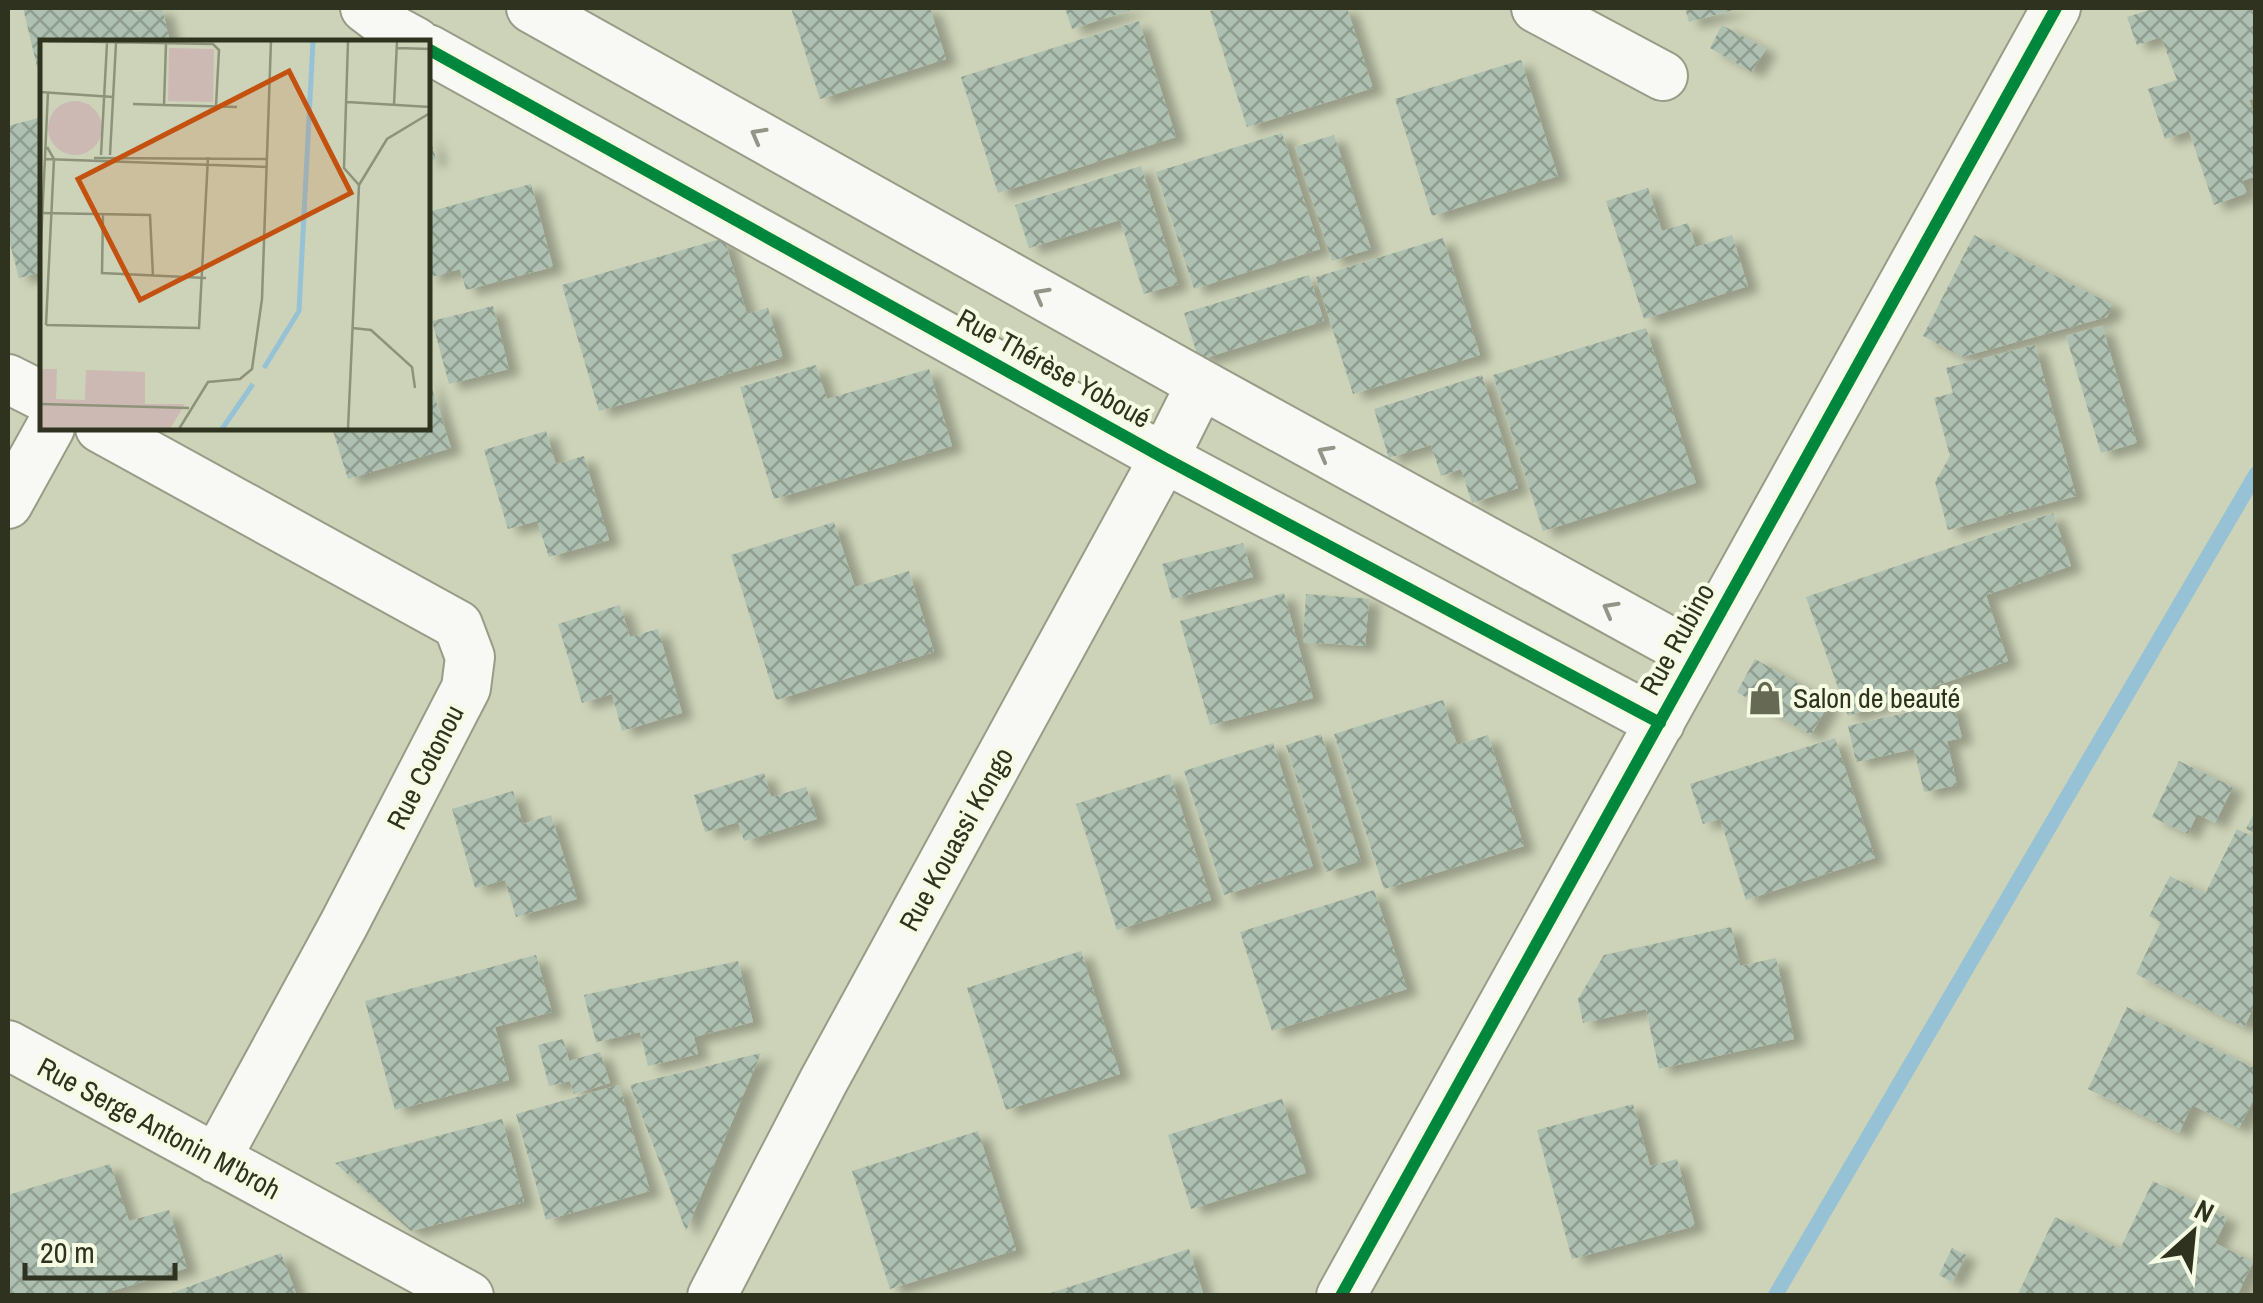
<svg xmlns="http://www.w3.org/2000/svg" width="2263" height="1303" font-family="'Archivo Narrow',sans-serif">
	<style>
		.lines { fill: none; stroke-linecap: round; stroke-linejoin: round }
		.stream { stroke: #97c2d5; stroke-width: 15 }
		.building { fill: url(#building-cross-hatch); filter: url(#shadow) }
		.street-casing { stroke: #989c87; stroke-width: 52 }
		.street { stroke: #f8f8f4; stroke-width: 48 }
		.cycleway-casing { stroke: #f6fce3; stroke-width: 19 }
		.cycleway { stroke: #00873e; stroke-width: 12 }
		.oneway { stroke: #939589 }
		.labels { text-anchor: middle; stroke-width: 8; stroke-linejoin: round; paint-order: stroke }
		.street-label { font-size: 28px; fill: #2e321e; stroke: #f6fce3 }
		.poi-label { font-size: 28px; fill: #2e321e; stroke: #f6fce3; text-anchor: start }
		.inset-river { fill: none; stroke: #97c2d5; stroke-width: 5 }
		.inset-road { fill: none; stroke: #8d937a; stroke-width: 2.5 }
		.view { fill: #c35110; fill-opacity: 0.15; stroke: #c35110; stroke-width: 5 }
		.inset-edge { fill: none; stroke: #2e321e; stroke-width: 5 }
	</style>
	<defs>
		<pattern id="building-cross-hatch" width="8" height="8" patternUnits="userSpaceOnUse" patternTransform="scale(2.5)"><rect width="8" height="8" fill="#aec0b1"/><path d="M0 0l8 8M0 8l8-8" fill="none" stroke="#8e9d8f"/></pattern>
		<filter id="shadow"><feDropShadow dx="11" dy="6" stdDeviation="5" flood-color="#0004"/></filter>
	</defs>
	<rect width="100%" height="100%" fill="#cdd3b8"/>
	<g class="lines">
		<path class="stream" d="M 1775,1296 L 2256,474"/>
	</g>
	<path class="building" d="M 23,8 L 133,8 L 134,12 L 162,8 L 170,42 L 42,42 L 41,83 Z
		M 791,8 L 930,8 L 946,59 L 820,99 Z
		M 1065,8 L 1137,8 L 1072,29 Z
		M 1222,8 L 1347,8 L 1373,88 L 1247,127 L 1210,11 Z
		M 1685,8 L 1737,8 L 1737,9 L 1689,22 Z
		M 2155,8 L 2256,8 L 2256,98 L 2249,100 L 2256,118 L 2256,176 L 2242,181 L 2247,193 L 2214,205 L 2189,131 L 2165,139 L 2148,89 L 2177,80 L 2161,37 L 2137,45 L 2127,17 Z
		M 1139,21 L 1176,137 L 998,193 L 961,77 Z
		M 1722,25 L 1766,49 L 1752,72 L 1710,48 Z
		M 1521,60 L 1558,176 L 1432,216 L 1395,99 Z
		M 42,117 L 42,272 L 19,278 L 8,236 L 8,126 Z
		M 428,131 L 436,159 L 428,161 Z
		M 1282,133 L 1320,249 L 1194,289 L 1156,172 Z
		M 1334,135 L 1371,249 L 1332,261 L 1295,147 Z
		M 1141,166 L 1178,284 L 1144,294 L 1120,220 L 1029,248 L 1015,205 Z
		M 531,184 L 553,267 L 466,290 L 460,269 L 428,278 L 428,212 Z
		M 1648,188 L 1662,231 L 1688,223 L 1696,247 L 1732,235 L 1748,286 L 1644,319 L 1606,201 Z
		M 1974,235 L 2113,305 L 2107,317 L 1962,357 L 1923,336 Z
		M 724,238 L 747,314 L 768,308 L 783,358 L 599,411 L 562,285 Z
		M 1443,238 L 1480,355 L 1353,394 L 1316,277 Z
		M 1309,275 L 1324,321 L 1199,360 L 1184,313 Z
		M 493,306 L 509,369 L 449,384 L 432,321 Z
		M 2102,326 L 2137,443 L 2101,453 L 2066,336 Z
		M 1646,328 L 1696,483 L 1543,531 L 1493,375 Z
		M 2035,345 L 2076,496 L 1948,530 L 1935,482 L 1950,456 L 1934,398 L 1953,393 L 1946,368 Z
		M 816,365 L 827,399 L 929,369 L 952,446 L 774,499 L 740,387 Z
		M 1482,375 L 1518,488 L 1472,503 L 1461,469 L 1441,476 L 1431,445 L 1389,458 L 1374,409 Z
		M 428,376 L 451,448 L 348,479 L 332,428 L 428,428 Z
		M 546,431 L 556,464 L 584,456 L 609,540 L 549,557 L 537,521 L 508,529 L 484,450 Z
		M 2053,513 L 2071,566 L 1986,595 L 2008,661 L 1848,716 L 1806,597 Z
		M 834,522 L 855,587 L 909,571 L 934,652 L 776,700 L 731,555 Z
		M 1243,543 L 1253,577 L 1172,599 L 1162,564 Z
		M 1284,593 L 1313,698 L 1210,725 L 1180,621 Z
		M 1306,594 L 1369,599 L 1365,646 L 1303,642 Z
		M 620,605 L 630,637 L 658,629 L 682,713 L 622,731 L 612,694 L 582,703 L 558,624 Z
		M 1755,659 L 1830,702 L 1811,735 L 1737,692 Z
		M 1443,700 L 1457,745 L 1488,735 L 1524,846 L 1384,889 L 1334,734 Z
		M 1953,702 L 1962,738 L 1947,741 L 1957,785 L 1924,792 L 1914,749 L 1856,762 L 1848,726 Z
		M 1321,734 L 1361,861 L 1326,872 L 1286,745 Z
		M 1835,738 L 1875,858 L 1746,900 L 1720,819 L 1703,824 L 1690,784 Z
		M 1273,743 L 1313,867 L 1224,895 L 1184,771 Z
		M 2179,761 L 2233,787 L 2215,823 L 2197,814 L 2188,834 L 2152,817 Z
		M 764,773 L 771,797 L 806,787 L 817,819 L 744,841 L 738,822 L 705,832 L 694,795 Z
		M 1170,774 L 1211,900 L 1117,930 L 1076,804 Z
		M 513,791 L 523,824 L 551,815 L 577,899 L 516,917 L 505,880 L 475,888 L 452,809 Z
		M 2256,809 L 2256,833 L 2246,829 Z
		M 2237,829 L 2256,838 L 2256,1003 L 2244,1027 L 2136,974 L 2161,922 L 2149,916 L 2170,876 L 2205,894 Z
		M 1374,890 L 1407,989 L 1272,1031 L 1240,932 Z
		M 1731,927 L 1740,966 L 1776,958 L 1794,1039 L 1659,1069 L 1646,1009 L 1583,1023 L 1578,999 L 1604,955 Z
		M 1081,951 L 1120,1074 L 1006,1110 L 967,988 Z
		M 536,955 L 552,1012 L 495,1027 L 509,1080 L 395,1110 L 365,1001 Z
		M 738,961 L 753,1022 L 694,1037 L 698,1054 L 648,1066 L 640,1032 L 596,1042 L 584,995 Z
		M 2127,1007 L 2256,1069 L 2256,1095 L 2239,1128 L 2192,1105 L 2179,1133 L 2088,1089 Z
		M 563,1039 L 569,1061 L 600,1052 L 610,1083 L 574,1094 L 570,1081 L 549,1086 L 538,1045 Z
		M 761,1053 L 686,1231 L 630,1085 Z
		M 619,1085 L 650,1191 L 546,1220 L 516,1114 Z
		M 1282,1099 L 1306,1173 L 1191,1209 L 1168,1135 Z
		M 1633,1104 L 1650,1166 L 1677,1159 L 1695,1226 L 1572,1259 L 1537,1130 Z
		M 502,1119 L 524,1202 L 411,1231 L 335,1163 Z
		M 978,1131 L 1016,1250 L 890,1289 L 852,1171 Z
		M 110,1164 L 129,1221 L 169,1210 L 187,1268 L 96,1296 L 8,1296 L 8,1195 Z
		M 2153,1181 L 2227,1218 L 2215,1243 L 2253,1262 L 2237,1296 L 2017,1296 L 2055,1217 L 2120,1249 Z
		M 1952,1248 L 1966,1255 L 1952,1282 L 1939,1275 Z
		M 1189,1249 L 1204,1296 L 1044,1296 L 1044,1295 Z
		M 281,1253 L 297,1296 L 166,1296 L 166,1295 Z"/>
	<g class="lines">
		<g class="street-casing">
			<path id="street" d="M 365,8 L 394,30 L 416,42
				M 531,8 L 1201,384 L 1696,656
				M 1536,8 L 1663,76
				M 428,49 L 1164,458 L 1660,723
				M 8,379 L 42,396
				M 100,428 L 458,625 L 470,657 L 466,688 L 344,924 L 216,1159
				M 8,504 L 50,428
				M 8,1045 L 469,1296
				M 712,1296 L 823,1082 L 1164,458 L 1201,384
				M 1341,1296 L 2056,8"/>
		</g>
		<use href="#street" class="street"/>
		<g class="cycleway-casing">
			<path id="cycleway" d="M 428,49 L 1164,458 L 1660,723
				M 1341,1296 L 2056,8"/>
		</g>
		<use href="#cycleway" class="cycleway"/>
	</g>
	<defs><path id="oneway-chevron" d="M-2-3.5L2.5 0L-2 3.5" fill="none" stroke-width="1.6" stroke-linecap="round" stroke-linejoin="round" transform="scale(2.5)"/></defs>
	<g class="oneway">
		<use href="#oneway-chevron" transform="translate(758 135) rotate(-151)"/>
		<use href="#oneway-chevron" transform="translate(1041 295) rotate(-151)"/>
		<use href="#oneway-chevron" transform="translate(1325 453) rotate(-151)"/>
		<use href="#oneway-chevron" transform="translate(1610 609) rotate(-151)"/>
	</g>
	<defs>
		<g id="shop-bare" transform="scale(2.7)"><path d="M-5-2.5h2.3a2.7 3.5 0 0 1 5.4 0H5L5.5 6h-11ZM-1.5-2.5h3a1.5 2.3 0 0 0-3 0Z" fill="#666a54" stroke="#f6fce3" stroke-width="2.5" paint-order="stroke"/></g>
	</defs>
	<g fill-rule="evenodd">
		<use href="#shop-bare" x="1765" y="698"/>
	</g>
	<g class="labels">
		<g class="street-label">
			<text transform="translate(1054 368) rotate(29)" y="10">Rue Thérèse Yoboué</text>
			<text transform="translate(1677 639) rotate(-61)" y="10">Rue Rubino</text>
			<text transform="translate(425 767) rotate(-63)" y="10">Rue Cotonou</text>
			<text transform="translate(956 839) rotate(-61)" y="10">Rue Kouassi Kongo</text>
			<text transform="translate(159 1128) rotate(28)" y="10">Rue Serge Antonin M'broh</text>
		</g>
		<g class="poi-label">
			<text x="1793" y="708">Salon de beauté</text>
		</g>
	</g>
	<g transform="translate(40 40)">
		<rect width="390" height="390" fill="#cdd3b8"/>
		<path d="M8 88a27 27 0 1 1 54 0a27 27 0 1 1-54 0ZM 0,329 L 17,329 L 16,359 L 45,360 L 46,330 L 105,332 L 105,364 L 145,364 L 130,389 L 0,389 Z" fill="#ccb9b4"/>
		<path d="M 129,8 L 174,9 L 173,62 L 128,61 Z" fill="#ccb9b4"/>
		<path d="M 22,64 L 49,64 L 49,111 L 22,111 Z" fill="#ccb9b4"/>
		<path class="inset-river" d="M 224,328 L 259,271 L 273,1M 182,389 L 213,344"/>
		<path class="inset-road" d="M 8,1 L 173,4 L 179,10 L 176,66M 308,1 L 304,128 L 319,145M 126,4 L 124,65 L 197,67M 357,8 L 390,9M 0,52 L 73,57M 307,62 L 390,67M 93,64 L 124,65M 354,65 L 357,1M 61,115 L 67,3M 70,115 L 76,3M 54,118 L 227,119M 4,119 L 227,127M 390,171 L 390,257M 0,173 L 110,175 L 113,236M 63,174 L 62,233 L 166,238M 0,225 L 8,52M 6,285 L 159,288 L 168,117M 6,285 L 14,119 L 7,107M 312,288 L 331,290 L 372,327 L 375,348M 0,364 L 149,368M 139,389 L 168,342 L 200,339 L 212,329 L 222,259 L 231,1M 308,389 L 319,145 L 347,99 L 390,73"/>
		<path class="view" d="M 249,31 L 311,153 L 100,260 L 38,139 Z"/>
		<rect width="390" height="390" class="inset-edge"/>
	</g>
	<rect width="2263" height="1303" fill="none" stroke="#2e321e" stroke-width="20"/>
	<g transform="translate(2193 1233) rotate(27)" stroke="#f6fce3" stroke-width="8" paint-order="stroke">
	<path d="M0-8L18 38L0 25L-18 38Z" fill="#2e321e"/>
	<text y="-15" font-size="28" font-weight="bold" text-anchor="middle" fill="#2e321e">N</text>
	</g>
	<path d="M25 1263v15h150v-15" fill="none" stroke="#2e321e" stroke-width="5"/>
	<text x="40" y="1263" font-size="30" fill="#2e321e" stroke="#f6fce3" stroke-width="8" paint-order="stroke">20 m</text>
</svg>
